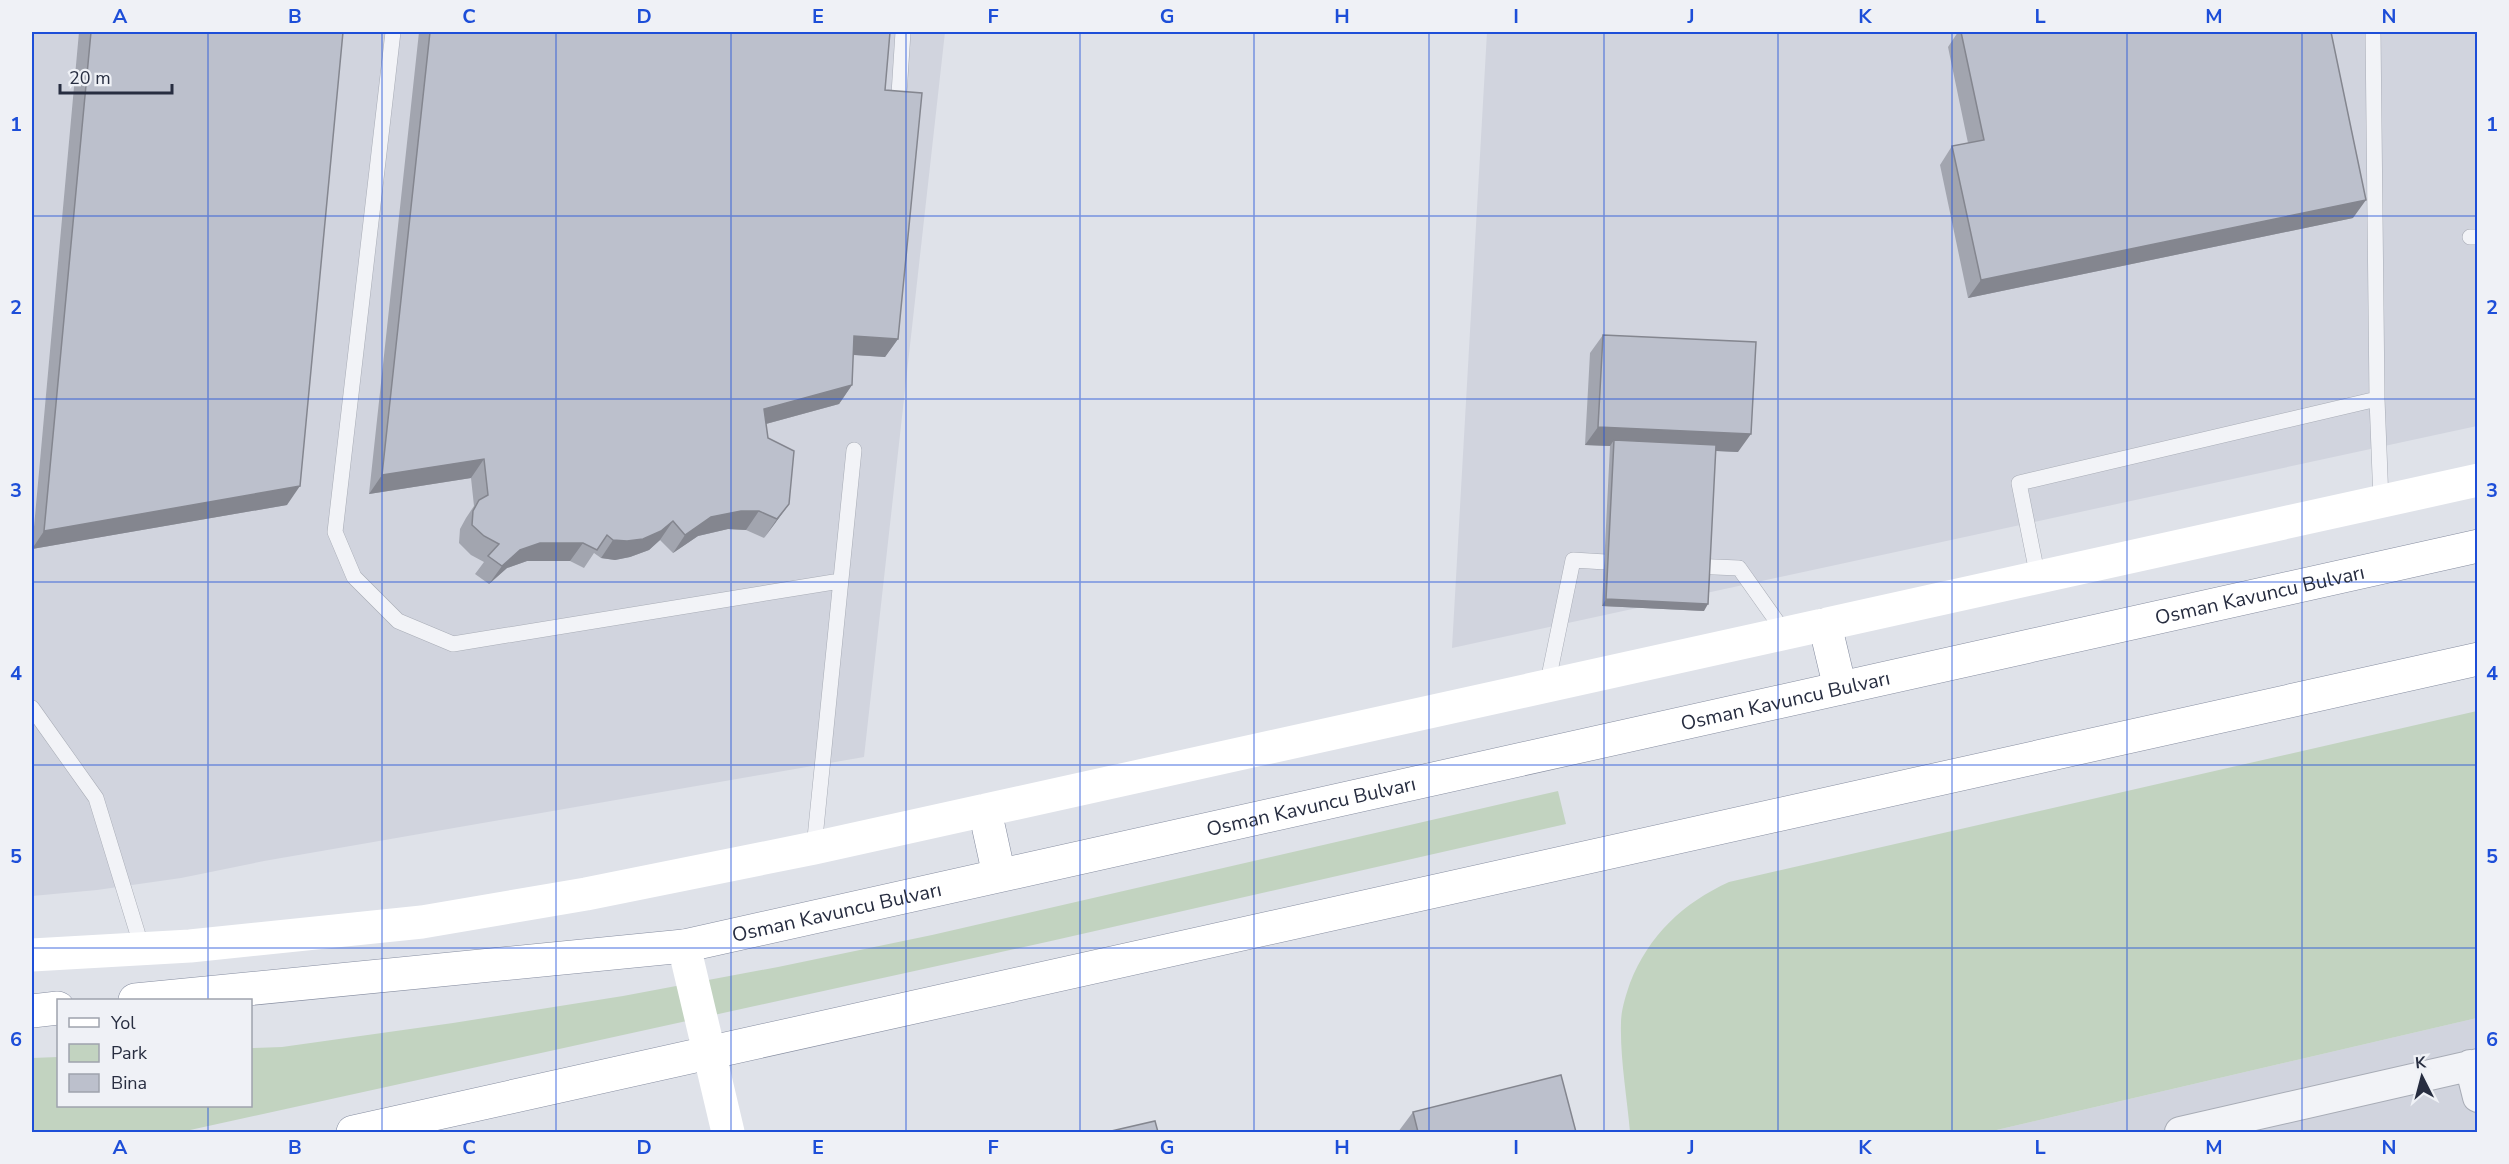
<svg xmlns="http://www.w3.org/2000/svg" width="2509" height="1164" font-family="'Nunito Sans',sans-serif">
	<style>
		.built { fill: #d1d4de }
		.green { fill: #c2d3c0 }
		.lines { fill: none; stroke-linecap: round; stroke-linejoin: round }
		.lane-casing { stroke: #a8acb6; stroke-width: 16 }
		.street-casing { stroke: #a8acb6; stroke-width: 32 }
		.highway-casing { stroke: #868da0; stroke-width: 34 }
		.lane { stroke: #f2f3f7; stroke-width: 15 }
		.street { stroke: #f2f3f7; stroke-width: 30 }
		.secondary { stroke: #fff; stroke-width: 33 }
		.highway { stroke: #fff; stroke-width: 33 }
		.wall { fill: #a2a5af }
		.shaded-wall { fill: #84868f }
		.building { fill: #bcc0cc; stroke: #84868f; stroke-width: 1.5 }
		.grid { fill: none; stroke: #1d4ed8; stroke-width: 1.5; stroke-opacity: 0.55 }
		.labels { text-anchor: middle; stroke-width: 4.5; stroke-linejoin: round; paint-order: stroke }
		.street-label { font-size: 20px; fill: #272d40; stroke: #eff1f6 }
		.neatline { fill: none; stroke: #1d4ed8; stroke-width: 2 }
		.grid-label { font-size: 20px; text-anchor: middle; font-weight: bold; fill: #1d4ed8 }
	</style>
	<rect width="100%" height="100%" fill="#dfe2e9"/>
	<path class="built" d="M 32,32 L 945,32 L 864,757 L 264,861 L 181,878 L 97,890 L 32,896 Z
		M 1487,32 L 2477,32 L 2477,426 L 1452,648 Z
		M 2477,1018 L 2477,1132 L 1988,1132 Z"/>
	<path class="green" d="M 2477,711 L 2477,1018 L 1988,1132 L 1630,1132 C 1627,1097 1620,1059 1621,1023 C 1621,1010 1626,995 1630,983 C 1649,935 1683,903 1729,882 Z
		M 1558,791 L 1566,824 L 1051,941 L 181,1132 L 32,1132 L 32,1058 L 58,1057 L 58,1106 L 250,1106 L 251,1048 L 282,1047 L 453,1023 L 623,996 L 778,967 L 932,935 Z"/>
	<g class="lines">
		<g class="lane-casing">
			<path id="lane" d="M 393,32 L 335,532 L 354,577 L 398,621 L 453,644 L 840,581
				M 2373,32 L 2377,399 L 2381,501
				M 899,94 L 903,32
				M 2470,237 L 2478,237
				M 1691,566 L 1739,568 L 1785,633
				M 2038,578 L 2019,483 L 2377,399
				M 1547,686 L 1573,560 L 1622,563
				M 32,708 L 96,798 L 142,948
				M 814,848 L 854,450"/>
		</g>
		<g class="street-casing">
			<path id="street" d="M 2470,1065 L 2478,1097
				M 2180,1132 L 2478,1064"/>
		</g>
		<g class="highway-casing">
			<g id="highway">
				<path d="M 1825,625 L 1840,688"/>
				<path d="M 985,811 L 999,875"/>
				<path id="s1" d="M 135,1000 L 684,946 L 2478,546"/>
				<path d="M 32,1011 L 58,1008"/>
				<path d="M 353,1132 L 2478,659"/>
			</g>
		</g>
		<use href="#lane" class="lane"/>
		<use href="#street" class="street"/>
		<path class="secondary" d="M 684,946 L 728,1132
			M 32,955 L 190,946 L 422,922 L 586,894 L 814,848 L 2478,480"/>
		<use href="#highway" class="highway"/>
	</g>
	<path class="wall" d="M 79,32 L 343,32 L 287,505 L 32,549 Z
		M 419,32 L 890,32 L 885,90 L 898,339 L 885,357 L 853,355 L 852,385 L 839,404 L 766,424 L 768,438 L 794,451 L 776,522 L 764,538 L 746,530 L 728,529 L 698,536 L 673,553 L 660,540 L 649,550 L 630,557 L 615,560 L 601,558 L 594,553 L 584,568 L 570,561 L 527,561 L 507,568 L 489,584 L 475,574 L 484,562 L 471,555 L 459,543 L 460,529 L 466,518 L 474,506 L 471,478 L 369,494 Z
		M 1958,32 L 2331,32 L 2353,218 L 1968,298 L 1940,165 L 1952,146 L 1968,143 L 1948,47 Z
		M 1603,335 L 1738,452 L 1716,451 L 1704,611 L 1602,606 L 1610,446 L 1585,445 L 1590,353 Z
		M 1413,1112 L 1576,1132 L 1398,1132 Z"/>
	<path class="shaded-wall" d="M 2366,200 L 2353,218 L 1968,298 L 1981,280 Z
		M 854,336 L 898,339 L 885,357 L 841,354 Z
		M 852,385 L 839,404 L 751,428 L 764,409 Z
		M 1598,427 L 1751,434 L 1738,452 L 1614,446 L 1614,440 L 1610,446 L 1585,445 Z
		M 484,459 L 471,478 L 369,494 L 382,475 Z
		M 300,486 L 287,505 L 32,549 L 44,531 Z
		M 789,504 L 776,522 L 764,538 L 777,519 Z
		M 741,511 L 759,511 L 746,530 L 728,529 L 698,536 L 673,553 L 685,535 L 711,517 Z
		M 673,521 L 660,540 L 649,550 L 630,557 L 615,560 L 601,558 L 613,540 Z
		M 540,543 L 583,543 L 570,561 L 527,561 L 507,568 L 489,584 L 502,566 L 520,550 Z
		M 1606,599 L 1708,604 L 1704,611 L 1602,606 Z"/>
	<path class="building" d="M 91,32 L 343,32 L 300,486 L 44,531 Z
		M 430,32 L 890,32 L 885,90 L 922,93 L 898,339 L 854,336 L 852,385 L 764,409 L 768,438 L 794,451 L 789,504 L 777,519 L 759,511 L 741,511 L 711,517 L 685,535 L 673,521 L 661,531 L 643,539 L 627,541 L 613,540 L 607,535 L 597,550 L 583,543 L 540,543 L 520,550 L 502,566 L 488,556 L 499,544 L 484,536 L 472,525 L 473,511 L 479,500 L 488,495 L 484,459 L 382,475 Z
		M 1961,32 L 2331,32 L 2366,200 L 1981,280 L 1952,146 L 1984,140 Z
		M 1603,335 L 1756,342 L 1751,434 L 1598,427 Z
		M 1614,440 L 1716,445 L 1708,604 L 1606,599 Z
		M 1561,1075 L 1576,1132 L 1418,1132 L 1413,1112 Z
		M 1155,1121 L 1158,1132 L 1107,1132 Z"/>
	<path class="grid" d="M 208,32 L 208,1000M 382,32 L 382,1132M 556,32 L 556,1132M 731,32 L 731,1132M 906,32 L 906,1132M 1080,32 L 1080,1132M 1254,32 L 1254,1132M 1429,32 L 1429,1132M 1604,32 L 1604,1132M 1778,32 L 1778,1132M 1952,32 L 1952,1132M 2127,32 L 2127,1132M 2302,32 L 2302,1132M 32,216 L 2478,216M 32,399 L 2478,399M 32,582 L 2478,582M 32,765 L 2478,765M 32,948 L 2478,948M 208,1106 L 208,1132"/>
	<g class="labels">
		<g class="street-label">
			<text dy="7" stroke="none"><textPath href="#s1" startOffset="2166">Osman Kavuncu Bulvarı</textPath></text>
			<text dy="7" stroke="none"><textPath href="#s1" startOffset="1680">Osman Kavuncu Bulvarı</textPath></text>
			<text dy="7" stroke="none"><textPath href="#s1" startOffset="1194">Osman Kavuncu Bulvarı</textPath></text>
			<text dy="7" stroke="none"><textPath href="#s1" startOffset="708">Osman Kavuncu Bulvarı</textPath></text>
		</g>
	</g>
	<rect width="2509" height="1164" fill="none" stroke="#eff1f6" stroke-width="66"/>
	<rect x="57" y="999" width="195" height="108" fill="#eff1f6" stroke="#9fa3ad" stroke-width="1.5"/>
	<rect x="69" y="1018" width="30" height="9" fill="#ffffff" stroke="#9fa3ad" stroke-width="1.5"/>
	<text x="111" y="1029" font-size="18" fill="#272d40">Yol</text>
	<rect x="69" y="1044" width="30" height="18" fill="#c2d3c0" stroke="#9fa3ad" stroke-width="1.5"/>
	<text x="111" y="1059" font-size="18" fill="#272d40">Park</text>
	<rect x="69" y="1074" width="30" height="18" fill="#bcc0cc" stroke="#9fa3ad" stroke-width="1.5"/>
	<text x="111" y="1089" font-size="18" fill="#272d40">Bina</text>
	<g transform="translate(2422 1077) rotate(354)" stroke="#eff1f6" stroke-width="4.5" paint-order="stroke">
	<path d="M0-4.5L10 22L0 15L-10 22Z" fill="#272d40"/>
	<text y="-9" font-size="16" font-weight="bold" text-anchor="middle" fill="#272d40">K</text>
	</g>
	<path d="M60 84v9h112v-9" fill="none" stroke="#272d40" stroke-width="3"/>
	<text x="69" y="84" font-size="18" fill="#272d40" stroke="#eff1f6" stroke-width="4.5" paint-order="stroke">20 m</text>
	<rect x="33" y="33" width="2443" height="1098" class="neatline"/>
	<g class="grid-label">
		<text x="120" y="23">A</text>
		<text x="295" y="23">B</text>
		<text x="469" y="23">C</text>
		<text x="644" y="23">D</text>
		<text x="818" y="23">E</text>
		<text x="993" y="23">F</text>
		<text x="1167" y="23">G</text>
		<text x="1342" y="23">H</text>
		<text x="1516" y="23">I</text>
		<text x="1691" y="23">J</text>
		<text x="1865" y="23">K</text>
		<text x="2040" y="23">L</text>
		<text x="2214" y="23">M</text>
		<text x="2389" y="23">N</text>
		<text x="16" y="131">1</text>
		<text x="2492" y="131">1</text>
		<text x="16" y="314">2</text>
		<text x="2492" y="314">2</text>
		<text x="16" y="497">3</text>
		<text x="2492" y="497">3</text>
		<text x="16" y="680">4</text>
		<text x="2492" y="680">4</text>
		<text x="16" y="863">5</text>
		<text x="2492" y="863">5</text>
		<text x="16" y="1046">6</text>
		<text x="2492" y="1046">6</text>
		<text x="120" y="1154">A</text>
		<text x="295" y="1154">B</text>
		<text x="469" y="1154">C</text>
		<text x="644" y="1154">D</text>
		<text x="818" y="1154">E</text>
		<text x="993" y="1154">F</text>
		<text x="1167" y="1154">G</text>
		<text x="1342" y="1154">H</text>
		<text x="1516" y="1154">I</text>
		<text x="1691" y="1154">J</text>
		<text x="1865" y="1154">K</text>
		<text x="2040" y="1154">L</text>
		<text x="2214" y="1154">M</text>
		<text x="2389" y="1154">N</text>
	</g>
</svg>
